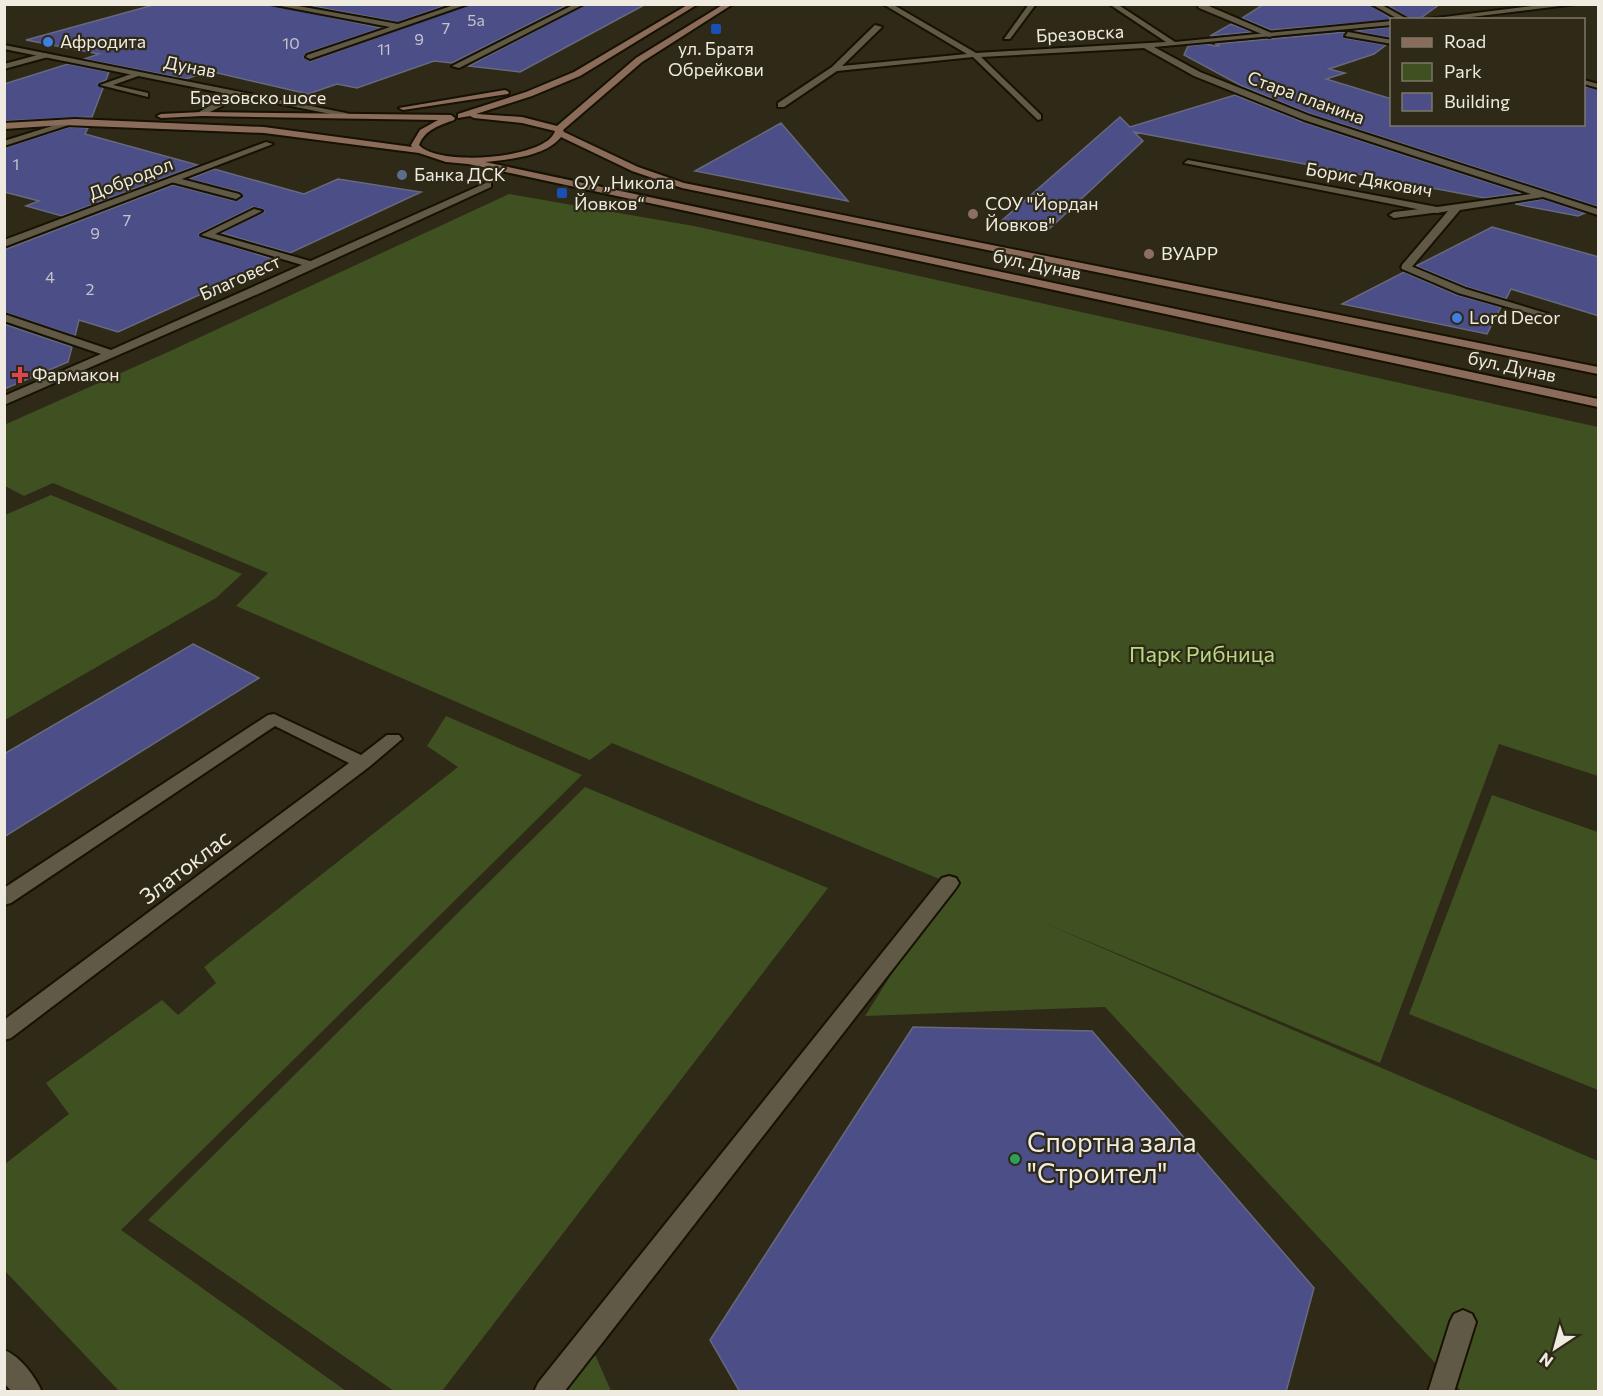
<svg xmlns="http://www.w3.org/2000/svg" width="1603" height="1396" font-family="Commissioner,sans-serif">
	<style>
		.green { fill: #3f5021 }
		.building { fill: #4c4e88; stroke: #67697d; stroke-width: 1.5 }
		.lines { fill: none; stroke-linecap: round; stroke-linejoin: round }
		.service-casing { stroke: #171102; stroke-width: 4 }
		.minor-casing { stroke: #171102; stroke-width: 4 }
		.tertiary-casing { stroke: #171102; stroke-width: 4 }
		.secondary-casing { stroke: #171102; stroke-width: 4 }
		.service { fill: #605946; fill-rule: evenodd }
		.minor { fill: #605946; fill-rule: evenodd }
		.tertiary { fill: #605946; fill-rule: evenodd }
		.secondary { fill: #8b6c5a; fill-rule: evenodd }
		.transit-dot { fill: #1a4fb4; stroke: #2f2917; stroke-width: 2 }
		.shop-dot { fill: #3f7fe0; stroke: #2f2917; stroke-width: 2 }
		.service-dot { fill: #5c6f8a; stroke: #2f2917; stroke-width: 2 }
		.education-dot { fill: #8d6e63; stroke: #2f2917; stroke-width: 2 }
		.health-dot { fill: #e0444e; stroke: #2f2917; stroke-width: 2 }
		.leisure-dot { fill: #2e9e5b; stroke: #2f2917; stroke-width: 2 }
		.labels { text-anchor: middle; stroke-width: 4.5; stroke-linejoin: round; paint-order: stroke }
		.far-number-label { font-size: 16px; fill: #c6c4ca }
		.far-street-label { font-size: 18px; fill: #efebe0; stroke: #2f2917 }
		.far-poi-label { font-size: 18px; fill: #efebe0; stroke: #2f2917; text-anchor: start }
		.park-label { font-size: 22px; fill: #b8db80; stroke: #2f2917 }
		.street-label { font-size: 22px; fill: #efebe0; stroke: #2f2917 }
		.near-poi-label { font-size: 27px; fill: #efebe0; stroke: #2f2917; text-anchor: start }
	</style>
	<rect width="100%" height="100%" fill="#2f2917"/>
	<path class="green" d="M 509,194 L 694,226 L 1598,427 L 1598,776 L 1499,744 L 1380,1063 L 1044,923 L 1598,1161 L 1598,1391 L 1461,1391 L 1105,1007 L 865,1016 L 949,883 L 612,743 L 590,760 L 236,606 L 268,573 L 53,483 L 24,496 L 5,486 L 4,425 L 168,352 Z
		M 51,495 L 242,574 L 216,598 L 5,720 L 5,515 Z
		M 446,716 L 582,775 L 121,1230 L 346,1391 L 119,1391 L 5,1271 L 5,1164 L 69,1114 L 46,1083 L 162,1000 L 178,1015 L 216,983 L 204,967 L 458,767 L 427,746 Z
		M 585,787 L 828,888 L 442,1391 L 394,1391 L 148,1220 Z
		M 1492,795 L 1598,832 L 1598,1090 L 1409,1014 Z
		M 593,1350 L 611,1391 L 560,1391 Z"/>
	<path class="building" d="M 157,4 L 268,4 L 381,28 L 306,53 L 304,58 L 311,61 L 470,4 L 569,4 L 452,63 L 434,61 L 357,88 L 337,84 L 308,94 L 209,71 L 186,79 L 84,59 L 99,54 L 26,40 Z
		M 302,4 L 449,4 L 398,22 Z
		M 586,4 L 646,4 L 520,72 L 469,66 Z
		M 1264,4 L 1369,4 L 1394,20 L 1271,30 L 1242,18 Z
		M 1386,4 L 1440,4 L 1418,20 L 1411,20 Z
		M 1231,24 L 1252,32 L 1210,36 Z
		M 1392,27 L 1392,38 L 1354,31 Z
		M 1346,32 L 1343,36 L 1345,38 L 1386,45 L 1374,54 L 1329,69 L 1345,73 L 1326,79 L 1392,99 L 1392,124 L 1584,124 L 1584,86 L 1599,90 L 1599,207 L 1311,114 L 1240,85 L 1184,55 L 1188,46 L 1207,44 L 1214,46 L 1220,46 L 1215,44 Z
		M 68,64 L 109,72 L 106,80 L 98,84 L 103,88 L 92,117 L 4,121 L 4,84 Z
		M 1235,95 L 1303,122 L 1521,193 L 1485,198 L 1134,132 L 1143,141 L 1046,232 L 999,223 L 1120,117 L 1130,127 Z
		M 781,123 L 848,201 L 695,171 Z
		M 69,127 L 88,128 L 85,134 L 198,165 L 62,216 L 26,206 L 39,201 L 4,192 L 4,148 Z
		M 214,169 L 304,194 L 338,179 L 421,192 L 290,253 L 221,233 L 264,212 L 263,209 L 253,207 L 200,233 L 199,236 L 276,260 L 118,332 L 79,320 L 75,336 L 4,312 L 4,250 L 173,185 L 235,201 L 242,198 L 240,192 L 189,179 Z
		M 1543,199 L 1585,213 L 1578,216 L 1515,204 Z
		M 1492,227 L 1599,257 L 1599,316 L 1511,289 L 1506,299 L 1467,287 L 1416,266 Z
		M 1404,272 L 1457,295 L 1501,307 L 1487,334 L 1342,304 Z
		M 4,324 L 72,347 L 68,362 L 4,389 Z
		M 193,644 L 259,678 L 4,837 L 4,754 Z
		M 913,1027 L 1092,1031 L 1314,1288 L 1286,1392 L 740,1392 L 710,1340 Z"/>
	<g class="lines">
		<g class="service-casing">
			<path id="service" d="M 575,4 L 584,4 L 459,68 L 452,66 Z
				M 1029,4 L 1036,4 L 1010,39 L 1004,39 Z
				M 1197,4 L 1204,4 L 1276,35 L 1269,37 L 1199,8 Z
				M 45,53 L 49,55 L 48,57 L 4,69 L 4,64 Z
				M 137,72 L 144,74 L 113,85 L 148,93 L 148,97 L 100,85 Z
				M 174,177 L 239,194 L 241,196 L 236,199 L 171,182 L 169,180 Z
				M 1437,207 L 1440,208 L 1440,212 L 1394,218 L 1389,215 L 1394,212 Z
				M 254,209 L 262,211 L 215,234 L 317,263 L 317,267 L 309,267 L 201,235 Z
				M 1406,264 L 1466,289 L 1549,314 L 1543,317 L 1458,293 L 1402,269 L 1401,267 Z
				M 274,714 L 361,755 L 387,735 L 399,735 L 402,739 L 369,767 L 11,1038 L 4,1040 L 4,1020 L 349,763 L 275,726 L 11,903 L 4,905 L 4,888 L 268,715 Z
				M 949,876 L 956,878 L 959,883 L 956,888 L 564,1392 L 534,1392 L 538,1383 L 942,878 Z
				M 1463,1310 L 1472,1314 L 1476,1322 L 1454,1392 L 1428,1392 L 1450,1322 L 1454,1314 Z"/>
		</g>
		<g class="minor-casing">
			<path id="minor" d="M 270,4 L 287,4 L 398,24 L 457,4 L 468,4 L 310,59 L 306,57 L 307,55 L 390,27 Z
				M 883,4 L 892,4 L 976,53 L 1166,42 L 1109,4 L 1117,4 L 1175,42 L 1392,21 L 1392,25 L 1154,47 L 1200,72 L 1310,116 L 1598,209 L 1598,215 L 1543,197 L 1460,210 L 1410,269 L 1402,269 L 1402,265 L 1448,211 L 1437,213 L 1184,163 L 1188,160 L 1437,207 L 1531,194 L 1304,120 L 1194,76 L 1144,48 L 981,57 L 1041,115 L 1041,119 L 1038,120 L 973,57 L 837,71 L 784,107 L 778,107 L 778,103 L 832,67 L 875,25 L 882,27 L 842,66 L 967,54 Z
				M 1371,4 L 1380,4 L 1409,20 L 1400,20 Z
				M 1549,4 L 1576,4 L 1447,20 L 1420,20 Z
				M 1348,32 L 1392,40 L 1392,44 L 1345,36 Z
				M 1584,80 L 1598,84 L 1598,88 L 1584,84 Z
				M 68,121 L 75,123 L 4,146 L 4,141 Z
				M 266,142 L 273,144 L 4,247 L 4,240 Z
				M 488,182 L 491,183 L 491,187 L 267,290 L 4,405 L 4,396 L 101,354 L 4,321 L 4,314 L 111,350 Z
				M 4,1350 C 20,1356 35,1376 42,1392 L 12,1392 L 4,1383 Z"/>
		</g>
		<g class="tertiary-casing">
			<path id="tertiary" d="M 4,45 L 346,113 L 350,115 L 346,117 L 230,94 L 224,105 L 202,116 L 198,114 L 199,112 L 218,101 L 223,93 L 4,49 Z"/>
		</g>
		<g class="secondary-casing">
			<path id="secondary" d="M 689,4 L 698,4 L 580,76 L 532,96 L 476,114 L 522,117 L 557,126 L 636,58 L 724,4 L 733,4 L 642,62 L 563,130 L 564,132 L 638,167 L 684,183 L 1598,367 L 1598,374 L 682,188 L 632,171 L 561,137 C 545,157 509,159 485,162 L 1598,399 L 1598,407 L 468,164 L 446,162 L 419,153 L 264,133 L 64,125 L 4,129 L 4,123 L 75,119 L 264,127 L 412,147 L 411,145 L 420,130 L 438,120 L 202,116 L 161,118 L 157,116 L 161,114 L 202,112 L 451,115 L 455,118 L 454,120 C 441,125 425,129 419,145 C 438,167 547,159 555,131 L 522,123 L 474,118 L 470,116 L 458,118 L 458,114 L 526,92 L 574,72 Z
				M 505,90 L 509,92 L 508,94 L 403,110 L 399,108 Z"/>
		</g>
		<use href="#service" class="service"/>
		<use href="#minor" class="minor"/>
		<use href="#tertiary" class="tertiary"/>
		<use href="#secondary" class="secondary"/>
	</g>
	<g class="transit-dot">
		<rect x="710" y="23" width="12" height="12" rx="3"/>
		<rect x="556" y="187" width="12" height="12" rx="3"/>
	</g>
	<g class="shop-dot">
		<circle cx="48" cy="42" r="6"/>
		<circle cx="1457" cy="318" r="6"/>
	</g>
	<circle class="service-dot" cx="402" cy="175" r="6"/>
	<g class="education-dot">
		<circle cx="973" cy="214" r="6"/>
		<circle cx="1149" cy="254" r="6"/>
	</g>
	<path class="health-dot" d="M17 366h6v6h6v6h-6v6h-6v-6h-6v-6h6z"/>
	<circle class="leisure-dot" cx="1015" cy="1159" r="6"/>
	<g class="labels">
		<g class="far-number-label">
			<text x="476" y="26">5a</text>
			<text x="446" y="34">7</text>
			<text x="419" y="45">9</text>
			<text x="291" y="49">10</text>
			<text x="384" y="55">11</text>
			<text x="16" y="170">1</text>
			<text x="127" y="226">7</text>
			<text x="95" y="239">9</text>
			<text x="50" y="283">4</text>
			<text x="90" y="295">2</text>
		</g>
		<g class="far-street-label">
			<text transform="translate(1080 34) rotate(-3)" y="6">Брезовска</text>
			<text transform="translate(190 67) rotate(11)" y="6">Дунав</text>
			<text x="258" y="104">Брезовско шосе</text>
			<text transform="translate(1306 98) rotate(20)" y="6">Стара планина</text>
			<text transform="translate(131 179) rotate(-21)" y="6">Добродол</text>
			<text transform="translate(1369 180) rotate(10)" y="6">Борис Дякович</text>
			<text transform="translate(1037 265) rotate(12)" y="6">бул. Дунав</text>
			<text transform="translate(240 278) rotate(-24)" y="6">Благовест</text>
			<text transform="translate(1512 367) rotate(12)" y="6">бул. Дунав</text>
		</g>
		<g class="far-poi-label">
			<text x="60" y="48">Афродита</text>
			<text x="716" y="55" text-anchor="middle">ул. Братя<tspan x="716" dy="21">Обрейкови</tspan></text>
			<text x="414" y="181">Банка ДСК</text>
			<text x="574" y="189">ОУ „Никола<tspan x="574" dy="21">Йовков“</tspan></text>
			<text x="985" y="210">СОУ "Йордан<tspan x="985" dy="21">Йовков"</tspan></text>
			<text x="1161" y="260">ВУАРР</text>
			<text x="1469" y="324">Lord Decor</text>
			<text x="32" y="381">Фармакон</text>
		</g>
		<g class="park-label">
			<text x="1202" y="662">Парк Рибница</text>
		</g>
		<g class="street-label">
			<text transform="translate(185 867) rotate(-37)" y="8">Златоклас</text>
		</g>
		<g class="near-poi-label">
			<text x="1027" y="1152">Спортна зала<tspan x="1027" dy="31">"Строител"</tspan></text>
		</g>
	</g>
	<rect width="1603" height="1396" fill="none" stroke="#efebe0" stroke-width="12"/>
	<rect x="1390" y="18" width="195" height="108" fill="#2f2917" stroke="#7c7767" stroke-width="1.5"/>
	<rect x="1402" y="38" width="30" height="9" fill="#8b6c5a" stroke="#7c7767" stroke-width="1.5"/>
	<text x="1444" y="48" font-size="18" fill="#efebe0">Road</text>
	<rect x="1402" y="63" width="30" height="18" fill="#3f5021" stroke="#7c7767" stroke-width="1.5"/>
	<text x="1444" y="78" font-size="18" fill="#efebe0">Park</text>
	<rect x="1402" y="93" width="30" height="18" fill="#4c4e88" stroke="#7c7767" stroke-width="1.5"/>
	<text x="1444" y="108" font-size="18" fill="#efebe0">Building</text>
	<g transform="translate(1555 1348) rotate(216)" stroke="#2f2917" stroke-width="4.5" paint-order="stroke">
	<path d="M0-4.5L10 22L0 15L-10 22Z" fill="#efebe0"/>
	<text y="-9" font-size="16" font-weight="bold" text-anchor="middle" fill="#efebe0">N</text>
	</g>
</svg>
